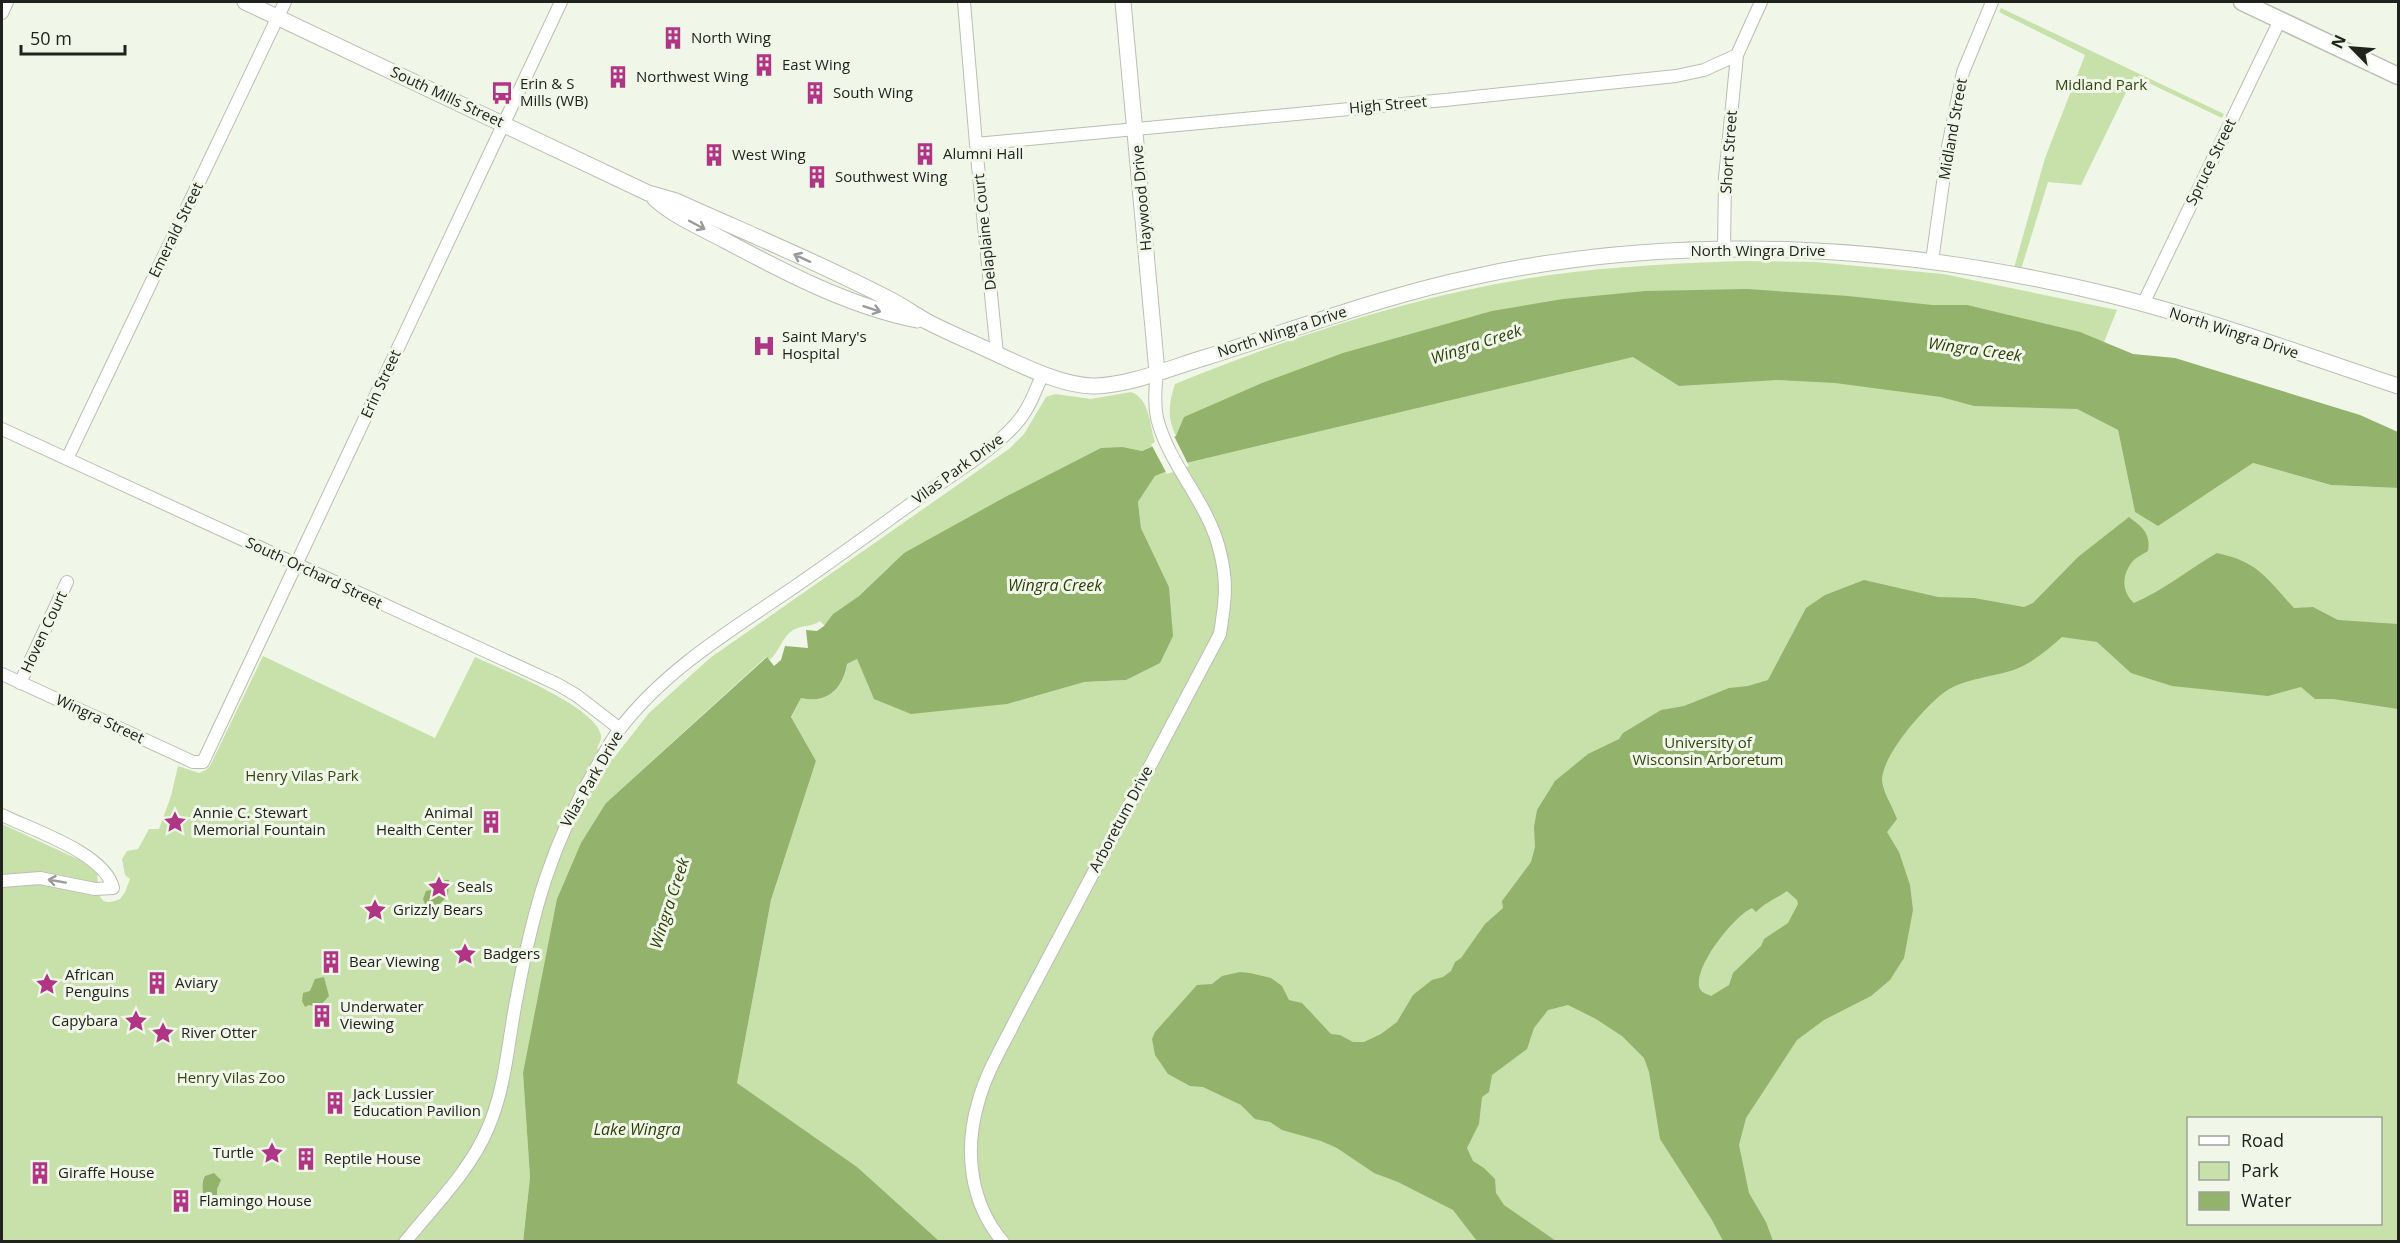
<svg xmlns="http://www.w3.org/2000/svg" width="2400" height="1243" font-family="'Open Sans',sans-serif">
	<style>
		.green { fill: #c8e1ab; fill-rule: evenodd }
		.water { fill: #93b26b; fill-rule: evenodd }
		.pier { fill: #f0f7e9 }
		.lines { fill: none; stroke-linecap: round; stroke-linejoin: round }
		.minor-casing { stroke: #b8bfb1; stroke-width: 14 }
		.tertiary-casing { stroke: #b8bfb1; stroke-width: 17 }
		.secondary-casing { stroke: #b8bfb1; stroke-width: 19 }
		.minor { stroke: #fff; stroke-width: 12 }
		.tertiary { stroke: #fff; stroke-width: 15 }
		.secondary { stroke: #fff; stroke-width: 16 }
		.oneway { stroke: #9b9c99 }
		.labels { text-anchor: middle; stroke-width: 6; stroke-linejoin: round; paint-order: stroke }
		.poi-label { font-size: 15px; fill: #20221d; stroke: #f0f7e9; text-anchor: start }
		.park-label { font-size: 15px; fill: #314411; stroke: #f0f7e9 }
		.street-label { font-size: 15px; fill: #20221d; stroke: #f0f7e9 }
		.water-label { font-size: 16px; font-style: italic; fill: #2b3e08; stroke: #f0f7e9 }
	</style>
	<rect width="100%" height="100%" fill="#f0f7e9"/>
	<path class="green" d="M 2001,8 L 2224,114 L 2222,118 L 2134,76 L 2081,185 L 2048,182 L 2019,276 L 2012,275 L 2045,158 L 2085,55 L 1999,12 Z
		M 1745,261 L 1815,262 L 1943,274 L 2117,310 L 2077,409 L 2118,430 L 2135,512 L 2158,525 L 2253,463 L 2331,485 L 2398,488 L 2398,1241 L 939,1241 L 737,1083 L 771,900 L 816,761 L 791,718 L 801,698 C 827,704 844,689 847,664 L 857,659 L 874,698 L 1084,682 L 1126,680 L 1169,587 L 1141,528 L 1138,502 L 1155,476 L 1190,462 C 1173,431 1163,420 1175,384 C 1295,335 1421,293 1550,275 C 1615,266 1680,263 1745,261 ZM 2188,1118 L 2380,1118 L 2380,1224 L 2188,1224 Z
		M 1131,392 C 1151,399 1149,427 1156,444 L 1142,451 L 1123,447 L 904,553 L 859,596 L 833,614 L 825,626 L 820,621 C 812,627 802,625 793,630 C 781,638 780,652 769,660 L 766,657 L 606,803 L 523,1073 L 530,1177 L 523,1241 L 2,1242 L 2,824 L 84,862 L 97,872 C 99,883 93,911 120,899 L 125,892 L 130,879 L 125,875 L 122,859 L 127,851 L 138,849 L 149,829 L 159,829 L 171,796 L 178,766 L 199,773 L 206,770 L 210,766 L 263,656 L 435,738 L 475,657 C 501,669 595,706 601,735 C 602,739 599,744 597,748 L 613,759 L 649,713 L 710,658 L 1009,449 L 1024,434 L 1046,397 L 1055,394 L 1091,399 Z"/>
	<path class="water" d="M 1747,289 L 1848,296 L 1932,305 L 1967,305 L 2080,332 L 2133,354 L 2175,358 L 2360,415 L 2398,432 L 2398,488 L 2331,485 L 2253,463 L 2158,526 L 2135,512 L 2118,430 L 2077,409 L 1974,406 L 1941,397 L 1835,383 L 1777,380 L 1679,386 L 1633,357 L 1190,462 L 1155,476 L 1138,502 L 1141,528 L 1169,587 L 1173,636 L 1160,663 L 1126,680 L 1084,682 L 1007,704 L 911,714 L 874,699 L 857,659 L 847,664 C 843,689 827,704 801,698 L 791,717 L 816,761 L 771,900 L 737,1083 L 857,1167 L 939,1241 L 523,1242 L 530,1177 L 523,1073 L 557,899 L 581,843 L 606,803 L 767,657 L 774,666 L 781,660 L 785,646 L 808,648 L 806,630 L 817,631 L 824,626 L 833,614 L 859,596 L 904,553 L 1007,496 L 1101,448 L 1123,447 L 1142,451 L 1176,436 L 1184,417 L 1262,383 L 1343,353 L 1492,311 L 1563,299 L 1645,291 Z
		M 2129,517 C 2142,527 2151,533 2148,551 C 2143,554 2135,558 2132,562 C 2121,576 2122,592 2134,603 C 2164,590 2189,569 2217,553 C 2259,562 2266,578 2294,608 L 2313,607 L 2338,620 L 2398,624 L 2398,709 L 2333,699 L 2315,699 L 2301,687 L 2268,696 L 2172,686 L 2131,673 L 2097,642 L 2062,637 C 2048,649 2034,662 2016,669 C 1994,677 1966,678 1946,691 C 1926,705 1882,755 1882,780 C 1883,793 1893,807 1897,819 L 1887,832 L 1899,852 L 1910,885 L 1913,910 L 1904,958 L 1890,980 L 1871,996 L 1824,1020 L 1797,1040 L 1746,1118 L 1739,1145 L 1749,1193 L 1766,1222 L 1773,1241 L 1723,1241 L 1712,1220 L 1660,1139 L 1649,1072 L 1644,1058 L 1622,1036 L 1596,1019 L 1568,1005 L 1548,1010 L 1534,1028 L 1527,1049 L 1492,1075 L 1489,1092 L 1482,1097 L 1479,1124 L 1467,1148 L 1473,1161 L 1484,1168 L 1495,1179 L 1496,1193 L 1504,1205 L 1556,1241 L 1477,1241 L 1453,1210 L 1398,1182 L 1374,1173 L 1337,1148 L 1321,1141 L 1282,1130 L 1270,1122 L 1255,1119 L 1241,1105 L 1203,1087 L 1190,1086 L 1168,1074 L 1155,1055 L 1152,1039 L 1155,1032 L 1197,985 L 1212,984 L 1222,976 L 1240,972 L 1250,973 L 1271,978 L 1282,986 L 1289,1000 L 1302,1003 L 1331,1034 L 1340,1035 L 1353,1042 L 1364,1042 L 1381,1034 L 1397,1022 L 1413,995 L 1432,980 L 1443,977 L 1451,971 L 1455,962 L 1461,958 L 1485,924 L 1503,908 L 1502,901 L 1531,862 L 1535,847 L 1534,827 L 1537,810 L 1555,781 L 1588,754 L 1619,739 L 1623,733 L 1661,710 L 1684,706 L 1729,688 L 1748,686 L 1768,680 L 1806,608 L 1825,595 L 1864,580 L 1938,597 L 1974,598 L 2024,607 L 2033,603 L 2078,557 ZM 1787,891 L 1797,900 L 1798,904 L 1788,923 L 1764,939 L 1761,946 L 1733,973 L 1729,985 L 1711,996 C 1707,994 1702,993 1700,989 C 1691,969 1735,915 1752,908 L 1756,912 C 1766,902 1776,899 1787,891 Z
		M 445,880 L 449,880 L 448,896 L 436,907 L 434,912 L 427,909 L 423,899 L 426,891 L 431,890 L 434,884 L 437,883 L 436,890 L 442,890 L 441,883 Z
		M 324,977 L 329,996 L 319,1007 L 309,1005 L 305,1007 L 302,1001 L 303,993 L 310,991 L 315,979 Z
		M 214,1173 L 221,1180 L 217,1189 L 217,1205 L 212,1208 C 203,1203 200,1185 205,1176 Z"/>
	<path class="pier" d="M 1173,434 L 1189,466 L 1167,474 L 1151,444 Z"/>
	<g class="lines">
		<g class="minor-casing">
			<path id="minor" d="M 964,2 L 977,156 L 997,354
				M 2,13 L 7,2
				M 976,144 L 1445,100 L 1676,76 L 1704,70 L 1737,55 L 1761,2
				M 1724,249 L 1725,178 L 1737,55
				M 1932,261 L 1948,147 L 1963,72 L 1992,2
				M 2143,304 L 2280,20
				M 2,429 L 557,684 L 576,695 L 620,729
				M 67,459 L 285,2
				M 2,674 L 193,762 L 203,762 L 561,2
				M 20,683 L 67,582
				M 2,815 C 32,830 105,853 113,888 L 95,889 L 40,878 L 2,881
				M 405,1242 C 434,1206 470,1171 488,1128 C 506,1087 508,1040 517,996 C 533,910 551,845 596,768 C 603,756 610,742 619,730 C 663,672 725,634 784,594 C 831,562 876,529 922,496 C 952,474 1008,442 1026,410 C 1033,399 1037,386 1043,374
				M 1003,1242 C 970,1203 964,1151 978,1103 C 986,1072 1004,1044 1018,1015 L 1220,634 C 1225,602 1228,583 1220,552 C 1209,503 1169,466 1157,418 C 1154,403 1155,388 1157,372"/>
		</g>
		<g class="tertiary-casing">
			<path id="tertiary" d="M 245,2 L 648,193 L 676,201 C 747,233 820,263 889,299 C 903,306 915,315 928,322 C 947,332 967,340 986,349 C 1017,363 1062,387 1096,386 C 1132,385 1175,366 1210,356 C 1299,328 1386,295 1478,276 C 1687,231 1907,245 2114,296 C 2210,320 2304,355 2398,386
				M 1123,2 L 1157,372
				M 655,199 C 675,217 702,228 726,241 C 788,274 849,306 917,320"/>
		</g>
		<g class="secondary-casing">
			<path id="secondary" d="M 2242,2 L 2398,76"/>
		</g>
		<use href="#minor" class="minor"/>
		<use href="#tertiary" class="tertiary"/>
		<use href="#secondary" class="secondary"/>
	</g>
	<defs><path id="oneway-shaft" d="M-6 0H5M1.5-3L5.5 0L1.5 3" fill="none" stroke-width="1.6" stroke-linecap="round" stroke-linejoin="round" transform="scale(1.5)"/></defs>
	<g class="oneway">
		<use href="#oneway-shaft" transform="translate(697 225) rotate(28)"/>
		<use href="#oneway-shaft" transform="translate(802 258) rotate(-155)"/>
		<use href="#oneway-shaft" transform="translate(872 309) rotate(18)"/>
		<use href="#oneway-shaft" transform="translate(57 881) rotate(-170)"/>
	</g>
	<defs>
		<g id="building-bare" transform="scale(1.8)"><path d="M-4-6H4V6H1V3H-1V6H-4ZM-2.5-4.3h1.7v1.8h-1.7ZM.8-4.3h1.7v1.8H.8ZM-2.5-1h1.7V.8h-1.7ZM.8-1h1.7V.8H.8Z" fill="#b13585" stroke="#f0f7e9" stroke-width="2.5" paint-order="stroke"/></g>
		<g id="bus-bare" transform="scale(1.8)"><path d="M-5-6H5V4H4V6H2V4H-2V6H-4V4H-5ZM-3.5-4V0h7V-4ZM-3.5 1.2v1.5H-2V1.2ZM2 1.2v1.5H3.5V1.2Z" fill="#b13585" stroke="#f0f7e9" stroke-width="2.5" paint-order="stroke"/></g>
		<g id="hospital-bare" transform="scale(1.8)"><path d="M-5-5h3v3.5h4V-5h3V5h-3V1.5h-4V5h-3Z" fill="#b13585" stroke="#f0f7e9" stroke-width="2.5" paint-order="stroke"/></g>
		<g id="sight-bare" transform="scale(1.8)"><path d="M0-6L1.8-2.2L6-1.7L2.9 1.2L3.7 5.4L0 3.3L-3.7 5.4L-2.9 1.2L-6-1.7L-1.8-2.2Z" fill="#b13585" stroke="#f0f7e9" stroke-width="2.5" paint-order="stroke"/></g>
	</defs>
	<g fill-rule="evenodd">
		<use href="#building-bare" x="673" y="38"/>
		<use href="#building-bare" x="764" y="65"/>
		<use href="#building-bare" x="618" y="77"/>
		<use href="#bus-bare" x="502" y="93"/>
		<use href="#building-bare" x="815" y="93"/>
		<use href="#building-bare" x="925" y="154"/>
		<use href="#building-bare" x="714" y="155"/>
		<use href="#building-bare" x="817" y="177"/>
		<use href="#hospital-bare" x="764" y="346"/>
		<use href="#sight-bare" x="175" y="822"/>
		<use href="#building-bare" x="491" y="822"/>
		<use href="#sight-bare" x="439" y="887"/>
		<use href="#sight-bare" x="375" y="910"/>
		<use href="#sight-bare" x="465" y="954"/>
		<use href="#building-bare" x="331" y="962"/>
		<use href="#building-bare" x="157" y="983"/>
		<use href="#sight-bare" x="47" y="984"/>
		<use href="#building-bare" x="322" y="1016"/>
		<use href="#sight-bare" x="136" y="1021"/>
		<use href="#sight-bare" x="163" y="1033"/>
		<use href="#building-bare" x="335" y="1103"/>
		<use href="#sight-bare" x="272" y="1153"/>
		<use href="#building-bare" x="306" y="1159"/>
		<use href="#building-bare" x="40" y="1173"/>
		<use href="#building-bare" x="181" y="1201"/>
	</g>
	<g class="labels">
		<g class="poi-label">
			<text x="691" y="43">North Wing</text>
			<text x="782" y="70">East Wing</text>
			<text x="636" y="82">Northwest Wing</text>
			<text x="520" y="89">Erin &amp; S<tspan x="520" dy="17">Mills (WB)</tspan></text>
			<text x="833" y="98">South Wing</text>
			<text x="943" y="159">Alumni Hall</text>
			<text x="732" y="160">West Wing</text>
			<text x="835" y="182">Southwest Wing</text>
			<text x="782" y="342">Saint Mary's<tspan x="782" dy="17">Hospital</tspan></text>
			<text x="193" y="818">Annie C. Stewart<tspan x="193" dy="17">Memorial Fountain</tspan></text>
			<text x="473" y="818" text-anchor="end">Animal<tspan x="473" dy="17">Health Center</tspan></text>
			<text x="457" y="892">Seals</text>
			<text x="393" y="915">Grizzly Bears</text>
			<text x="483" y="959">Badgers</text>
			<text x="349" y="967">Bear Viewing</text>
			<text x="65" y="980">African<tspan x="65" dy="17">Penguins</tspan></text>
			<text x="175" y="988">Aviary</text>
			<text x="340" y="1012">Underwater<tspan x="340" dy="17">Viewing</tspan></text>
			<text x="118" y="1026" text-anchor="end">Capybara</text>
			<text x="181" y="1038">River Otter</text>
			<text x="353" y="1099">Jack Lussier<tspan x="353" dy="17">Education Pavilion</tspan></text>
			<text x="254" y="1158" text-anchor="end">Turtle</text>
			<text x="324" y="1164">Reptile House</text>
			<text x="58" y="1178">Giraffe House</text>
			<text x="199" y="1206">Flamingo House</text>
		</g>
		<g class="park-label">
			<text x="2101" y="90">Midland Park</text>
			<text x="1708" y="748">University of<tspan x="1708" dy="17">Wisconsin Arboretum</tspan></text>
			<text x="302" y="781">Henry Vilas Park</text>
			<text x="231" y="1083">Henry Vilas Zoo</text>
		</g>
		<g class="street-label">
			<text transform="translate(447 97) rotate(25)" y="5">South Mills Street</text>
			<text transform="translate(1388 105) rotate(-5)" y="5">High Street</text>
			<text transform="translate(1953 129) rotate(-80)" y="5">Midland Street</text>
			<text transform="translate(1729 152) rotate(-86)" y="5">Short Street</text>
			<text transform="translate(2211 162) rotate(-64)" y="5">Spruce Street</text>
			<text transform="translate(1142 198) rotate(-95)" y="5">Haywood Drive</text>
			<text transform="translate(176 230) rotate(-64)" y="5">Emerald Street</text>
			<text transform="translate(985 232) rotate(-96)" y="5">Delaplaine Court</text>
			<text x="1758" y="256">North Wingra Drive</text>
			<text transform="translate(1282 332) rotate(-18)" y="5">North Wingra Drive</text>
			<text transform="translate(2234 333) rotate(18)" y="5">North Wingra Drive</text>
			<text transform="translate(381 384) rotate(-65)" y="5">Erin Street</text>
			<text transform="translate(958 469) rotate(-36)" y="5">Vilas Park Drive</text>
			<text transform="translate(314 573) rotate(25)" y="5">South Orchard Street</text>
			<text transform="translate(44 632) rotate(-65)" y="5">Hoven Court</text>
			<text transform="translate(100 719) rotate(25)" y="5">Wingra Street</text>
			<text transform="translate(592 779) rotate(-60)" y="5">Vilas Park Drive</text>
			<text transform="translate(1121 819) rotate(-62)" y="5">Arboretum Drive</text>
		</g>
		<g class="water-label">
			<text transform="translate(1476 344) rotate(-18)" y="6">Wingra Creek</text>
			<text transform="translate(1975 349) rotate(8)" y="6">Wingra Creek</text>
			<text x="1055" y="591">Wingra Creek</text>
			<text transform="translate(669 903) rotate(-72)" y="6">Wingra Creek</text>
			<text x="637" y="1135">Lake Wingra</text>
		</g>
	</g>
	<rect width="2400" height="1243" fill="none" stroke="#20221d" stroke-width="6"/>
	<rect x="2187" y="1117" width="195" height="108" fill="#f0f7e9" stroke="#9da297" stroke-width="1.5"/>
	<rect x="2199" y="1136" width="30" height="9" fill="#ffffff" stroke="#9da297" stroke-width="1.5"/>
	<text x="2241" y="1147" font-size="18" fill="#20221d">Road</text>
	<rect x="2199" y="1162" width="30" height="18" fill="#c8e1ab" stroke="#9da297" stroke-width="1.5"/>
	<text x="2241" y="1177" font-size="18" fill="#20221d">Park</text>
	<rect x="2199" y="1192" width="30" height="18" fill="#93b26b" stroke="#9da297" stroke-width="1.5"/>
	<text x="2241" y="1207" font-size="18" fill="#20221d">Water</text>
	<g transform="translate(2352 48) rotate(295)" stroke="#f0f7e9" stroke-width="4.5" paint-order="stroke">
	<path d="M0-4.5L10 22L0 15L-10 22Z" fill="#20221d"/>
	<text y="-9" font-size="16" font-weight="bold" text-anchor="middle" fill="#20221d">N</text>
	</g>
	<path d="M21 45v9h104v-9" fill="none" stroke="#20221d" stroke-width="3"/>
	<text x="30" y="45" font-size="18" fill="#20221d" stroke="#f0f7e9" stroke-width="4.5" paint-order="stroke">50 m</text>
</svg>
